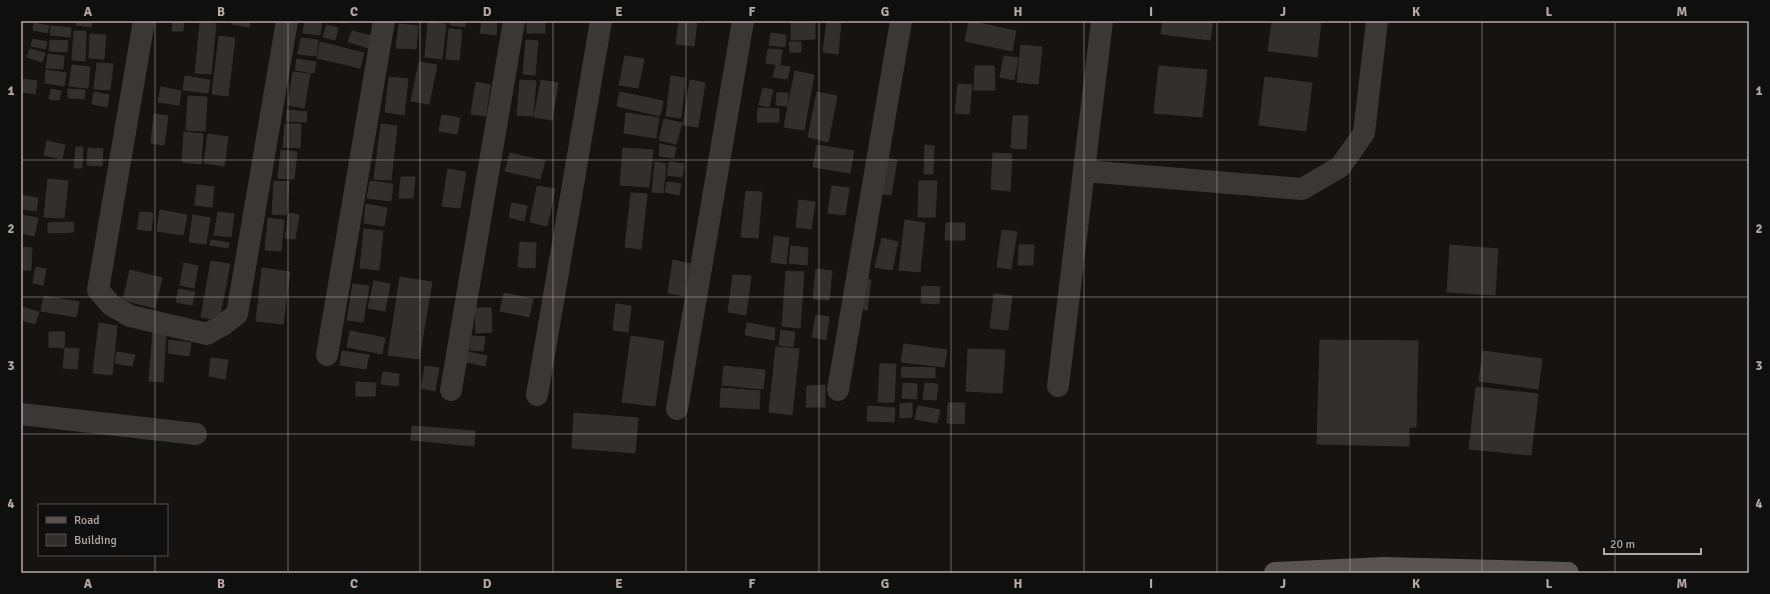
<svg xmlns="http://www.w3.org/2000/svg" width="1770" height="594" font-family="Signika,sans-serif">
	<style>
		.building { fill: #31302e; stroke: #31302e }
		.lines { fill: none; stroke-linecap: round; stroke-linejoin: round }
		.minor { stroke: #3a3735; stroke-width: 22 }
		.major { stroke: #595351; stroke-width: 22 }
		.grid { fill: none; stroke: #b5a9a5; stroke-width: 1; stroke-opacity: 0.55 }
		.neatline { fill: none; stroke: #b5a9a5; stroke-width: 1.5 }
		.grid-label { font-size: 13px; text-anchor: middle; font-weight: bold; fill: #b5a9a5 }
	</style>
	<rect width="100%" height="100%" fill="#151413"/>
	<path class="building" d="M 77,21 L 92,21 L 91,27 L 76,25 Z
		M 173,21 L 184,21 L 183,31 L 172,31 Z
		M 232,21 L 250,21 L 249,27 L 232,24 Z
		M 305,21 L 322,21 L 320,35 L 303,33 Z
		M 328,21 L 346,21 L 345,23 Z
		M 451,21 L 465,21 L 465,27 L 450,25 Z
		M 482,21 L 497,21 L 496,35 L 480,33 Z
		M 527,21 L 545,21 L 545,33 L 527,33 Z
		M 679,21 L 697,21 L 694,46 L 676,44 Z
		M 791,21 L 815,21 L 815,39 L 791,40 Z
		M 827,21 L 841,21 L 838,54 L 823,52 Z
		M 969,21 L 1016,31 L 1012,51 L 965,41 Z
		M 1163,21 L 1213,21 L 1210,40 L 1161,34 Z
		M 1272,21 L 1321,21 L 1317,57 L 1268,51 Z
		M 428,22 L 446,24 L 442,59 L 425,57 Z
		M 34,23 L 49,26 L 47,33 L 33,30 Z
		M 200,23 L 216,24 L 211,74 L 195,73 Z
		M 399,24 L 418,26 L 416,49 L 396,48 Z
		M 327,25 L 338,28 L 335,40 L 323,37 Z
		M 51,26 L 71,28 L 70,37 L 50,35 Z
		M 449,29 L 462,30 L 459,60 L 446,59 Z
		M 74,31 L 86,31 L 85,61 L 72,60 Z
		M 352,31 L 372,36 L 369,48 L 348,42 Z
		M 771,33 L 786,35 L 785,47 L 769,45 Z
		M 90,34 L 106,35 L 104,59 L 89,58 Z
		M 219,36 L 235,38 L 228,96 L 212,94 Z
		M 301,38 L 318,40 L 316,56 L 298,54 Z
		M 33,39 L 47,42 L 45,49 L 31,46 Z
		M 50,40 L 68,41 L 67,52 L 49,51 Z
		M 526,40 L 538,41 L 535,75 L 523,74 Z
		M 320,42 L 364,53 L 360,68 L 317,58 Z
		M 789,42 L 801,42 L 801,52 L 790,52 Z
		M 1021,45 L 1042,47 L 1038,84 L 1017,82 Z
		M 30,49 L 45,53 L 42,62 L 27,57 Z
		M 768,49 L 782,50 L 780,65 L 766,63 Z
		M 48,54 L 64,56 L 63,69 L 46,68 Z
		M 625,56 L 644,59 L 638,88 L 619,85 Z
		M 1004,56 L 1018,58 L 1014,80 L 1000,77 Z
		M 297,59 L 316,62 L 314,73 L 295,70 Z
		M 419,62 L 437,65 L 429,104 L 411,101 Z
		M 97,63 L 113,64 L 110,90 L 94,89 Z
		M 72,65 L 90,67 L 88,88 L 69,86 Z
		M 776,65 L 790,67 L 787,79 L 773,77 Z
		M 975,66 L 994,66 L 995,90 L 974,90 Z
		M 1159,66 L 1207,70 L 1202,117 L 1154,113 Z
		M 46,70 L 66,73 L 64,86 L 45,83 Z
		M 795,71 L 814,75 L 804,130 L 784,127 Z
		M 293,72 L 310,74 L 304,108 L 288,105 Z
		M 185,76 L 210,80 L 208,93 L 183,90 Z
		M 671,76 L 685,78 L 681,118 L 666,116 Z
		M 389,77 L 408,79 L 404,115 L 385,112 Z
		M 1265,77 L 1312,83 L 1306,131 L 1259,125 Z
		M 21,79 L 37,81 L 35,94 L 21,92 Z
		M 520,80 L 536,81 L 533,116 L 517,115 Z
		M 541,80 L 558,83 L 552,120 L 534,117 Z
		M 690,80 L 705,83 L 698,127 L 683,125 Z
		M 476,82 L 490,85 L 486,116 L 471,114 Z
		M 958,84 L 972,85 L 969,114 L 955,113 Z
		M 161,87 L 181,91 L 179,105 L 158,102 Z
		M 763,88 L 773,90 L 769,107 L 759,105 Z
		M 51,89 L 61,91 L 59,100 L 49,99 Z
		M 68,89 L 85,90 L 84,99 L 68,98 Z
		M 94,92 L 109,95 L 107,107 L 92,104 Z
		M 620,92 L 663,101 L 660,116 L 617,106 Z
		M 817,92 L 837,96 L 828,142 L 808,137 Z
		M 777,93 L 788,93 L 787,106 L 776,105 Z
		M 188,96 L 207,97 L 205,131 L 186,130 Z
		M 758,108 L 779,109 L 779,122 L 757,122 Z
		M 287,110 L 307,112 L 306,122 L 286,121 Z
		M 626,113 L 659,118 L 656,138 L 624,133 Z
		M 154,114 L 168,116 L 164,145 L 151,143 Z
		M 442,115 L 460,118 L 457,134 L 439,131 Z
		M 1013,116 L 1028,116 L 1026,149 L 1011,148 Z
		M 664,119 L 682,123 L 676,144 L 659,140 Z
		M 285,124 L 301,124 L 300,148 L 283,147 Z
		M 381,124 L 397,126 L 391,180 L 374,179 Z
		M 184,132 L 203,134 L 201,164 L 182,162 Z
		M 208,134 L 228,137 L 224,166 L 204,163 Z
		M 47,141 L 65,145 L 62,159 L 44,155 Z
		M 660,144 L 676,147 L 674,158 L 659,156 Z
		M 817,145 L 854,151 L 850,173 L 813,167 Z
		M 925,145 L 934,146 L 933,174 L 924,174 Z
		M 76,147 L 83,147 L 82,168 L 74,168 Z
		M 88,148 L 103,149 L 102,166 L 87,165 Z
		M 623,148 L 653,150 L 649,187 L 620,185 Z
		M 281,150 L 297,152 L 294,179 L 278,178 Z
		M 510,153 L 545,161 L 540,179 L 505,171 Z
		M 993,153 L 1012,154 L 1010,191 L 991,189 Z
		M 881,157 L 897,160 L 891,195 L 875,193 Z
		M 655,162 L 666,164 L 663,193 L 652,192 Z
		M 669,162 L 684,164 L 682,177 L 667,175 Z
		M 448,169 L 466,172 L 460,208 L 442,206 Z
		M 401,177 L 415,177 L 413,198 L 399,198 Z
		M 48,179 L 68,181 L 64,218 L 44,217 Z
		M 274,181 L 289,182 L 286,215 L 272,214 Z
		M 370,181 L 393,184 L 391,201 L 367,198 Z
		M 919,181 L 937,181 L 935,217 L 918,217 Z
		M 667,182 L 681,184 L 679,195 L 665,192 Z
		M 197,185 L 214,187 L 212,207 L 195,205 Z
		M 537,186 L 555,189 L 547,226 L 530,222 Z
		M 832,186 L 849,188 L 845,215 L 828,213 Z
		M 746,191 L 762,192 L 758,238 L 741,237 Z
		M 631,193 L 647,194 L 641,249 L 625,247 Z
		M 21,195 L 38,198 L 36,211 L 21,209 Z
		M 799,200 L 815,202 L 811,229 L 796,227 Z
		M 512,203 L 527,206 L 524,221 L 509,217 Z
		M 366,204 L 387,208 L 384,226 L 364,223 Z
		M 160,210 L 187,215 L 183,235 L 157,231 Z
		M 140,212 L 153,213 L 151,231 L 137,229 Z
		M 218,212 L 234,214 L 231,237 L 214,235 Z
		M 289,213 L 299,215 L 295,239 L 285,238 Z
		M 21,215 L 38,218 L 34,236 L 21,233 Z
		M 193,215 L 210,218 L 206,244 L 189,242 Z
		M 268,218 L 284,220 L 281,251 L 265,250 Z
		M 905,220 L 925,223 L 920,272 L 899,270 Z
		M 73,222 L 74,232 L 48,233 L 48,223 Z
		M 946,223 L 965,223 L 965,240 L 945,240 Z
		M 364,229 L 383,231 L 379,270 L 360,268 Z
		M 1002,230 L 1017,232 L 1011,269 L 997,267 Z
		M 774,236 L 789,238 L 786,264 L 771,262 Z
		M 882,238 L 898,242 L 892,270 L 875,267 Z
		M 211,240 L 229,243 L 228,248 L 210,245 Z
		M 520,242 L 536,243 L 535,268 L 518,267 Z
		M 1019,245 L 1034,245 L 1033,265 L 1018,265 Z
		M 1450,245 L 1498,249 L 1495,295 L 1447,292 Z
		M 791,246 L 808,248 L 807,265 L 789,263 Z
		M 21,247 L 32,248 L 31,270 L 21,270 Z
		M 673,260 L 691,264 L 685,296 L 668,293 Z
		M 211,261 L 230,264 L 219,320 L 201,317 Z
		M 184,263 L 198,266 L 194,288 L 180,285 Z
		M 36,267 L 46,269 L 43,285 L 33,283 Z
		M 262,268 L 290,272 L 283,324 L 256,321 Z
		M 816,269 L 832,271 L 829,300 L 813,299 Z
		M 130,270 L 162,278 L 155,308 L 123,300 Z
		M 786,271 L 804,272 L 800,328 L 782,326 Z
		M 733,275 L 751,276 L 746,315 L 728,312 Z
		M 400,277 L 432,282 L 419,359 L 388,355 Z
		M 859,279 L 871,280 L 867,310 L 855,307 Z
		M 374,281 L 390,284 L 385,311 L 368,308 Z
		M 353,284 L 369,286 L 363,322 L 347,320 Z
		M 922,286 L 940,287 L 939,304 L 921,303 Z
		M 179,289 L 195,292 L 192,305 L 176,302 Z
		M 504,293 L 533,299 L 529,317 L 500,311 Z
		M 994,294 L 1012,296 L 1008,330 L 990,328 Z
		M 44,296 L 79,302 L 76,317 L 41,311 Z
		M 616,304 L 631,306 L 628,332 L 613,330 Z
		M 21,307 L 39,312 L 35,324 L 21,320 Z
		M 475,308 L 491,308 L 492,332 L 476,333 Z
		M 816,315 L 829,317 L 826,340 L 812,337 Z
		M 99,323 L 117,326 L 112,375 L 93,373 Z
		M 747,323 L 775,328 L 774,340 L 745,335 Z
		M 781,330 L 795,332 L 793,347 L 779,345 Z
		M 153,331 L 166,332 L 163,382 L 149,381 Z
		M 350,331 L 385,338 L 382,354 L 347,347 Z
		M 49,332 L 65,332 L 64,348 L 49,347 Z
		M 472,336 L 485,337 L 483,351 L 470,350 Z
		M 631,336 L 664,341 L 655,406 L 622,402 Z
		M 169,340 L 191,343 L 189,356 L 168,353 Z
		M 1320,340 L 1418,341 L 1416,427 L 1409,427 L 1409,446 L 1317,444 Z
		M 904,344 L 947,350 L 944,367 L 901,362 Z
		M 776,347 L 799,349 L 792,415 L 769,412 Z
		M 65,348 L 79,349 L 77,369 L 63,368 Z
		M 968,349 L 1005,350 L 1002,393 L 966,391 Z
		M 342,351 L 369,355 L 366,369 L 340,365 Z
		M 1483,351 L 1542,359 L 1538,389 L 1479,381 Z
		M 117,352 L 135,355 L 132,366 L 115,363 Z
		M 468,352 L 487,356 L 485,366 L 466,362 Z
		M 211,358 L 228,360 L 225,379 L 209,376 Z
		M 880,364 L 896,364 L 894,402 L 878,402 Z
		M 425,366 L 439,368 L 435,391 L 421,388 Z
		M 724,366 L 765,370 L 763,389 L 722,385 Z
		M 902,367 L 935,368 L 935,378 L 901,377 Z
		M 383,372 L 399,374 L 398,386 L 381,384 Z
		M 356,382 L 376,383 L 375,396 L 356,396 Z
		M 903,383 L 917,384 L 917,399 L 902,398 Z
		M 925,383 L 938,384 L 936,400 L 923,399 Z
		M 825,385 L 825,407 L 806,407 L 807,386 Z
		M 1476,387 L 1538,394 L 1531,455 L 1469,449 Z
		M 721,388 L 760,391 L 759,409 L 720,407 Z
		M 912,403 L 912,417 L 900,418 L 900,404 Z
		M 948,403 L 965,403 L 964,424 L 947,423 Z
		M 868,406 L 895,408 L 894,422 L 867,421 Z
		M 918,406 L 940,410 L 937,423 L 915,419 Z
		M 574,413 L 638,418 L 635,453 L 572,448 Z
		M 412,426 L 475,431 L 474,446 L 411,440 Z"/>
	<g class="lines">
		<path class="minor" d="M 144,21 L 98,290 L 111,305 L 130,316 L 207,334 L 223,325 L 237,314 L 287,21
			M 1084,171 L 1302,189 L 1340,167 L 1364,133 L 1377,21
			M 327,355 L 384,21
			M 1058,386 L 1102,21
			M 451,390 L 514,21
			M 838,390 L 901,21
			M 537,395 L 601,21
			M 677,409 L 743,21
			M 21,414 L 196,434"/>
		<path class="major" d="M 1275,573 L 1384,568 L 1568,573"/>
	</g>
	<path class="grid" d="M 155,21 L 155,505M 288,21 L 288,573M 420,21 L 420,573M 553,21 L 553,573M 686,21 L 686,573M 819,21 L 819,573M 951,21 L 951,573M 1084,21 L 1084,573M 1217,21 L 1217,573M 1350,21 L 1350,573M 1482,21 L 1482,573M 1615,21 L 1615,573M 21,160 L 1749,160M 21,297 L 1749,297M 21,434 L 1749,434M 155,555 L 155,573"/>
	<rect width="1770" height="594" fill="none" stroke="#100f0f" stroke-width="44"/>
	<rect x="38" y="504" width="130" height="52" fill="#100f0f" stroke="#524d4b"/>
	<rect x="46" y="517" width="20" height="6" fill="#595351" stroke="#524d4b"/>
	<text x="74" y="524" font-size="12" fill="#b5a9a5">Road</text>
	<rect x="46" y="534" width="20" height="12" fill="#31302e" stroke="#524d4b"/>
	<text x="74" y="544" font-size="12" fill="#b5a9a5">Building</text>
	<path d="M1604 548v6h97v-6" fill="none" stroke="#b5a9a5" stroke-width="2"/>
	<text x="1610" y="548" font-size="12" fill="#b5a9a5" stroke="#100f0f" stroke-width="3" paint-order="stroke">20 m</text>
	<rect x="22" y="22" width="1726" height="550" class="neatline"/>
	<g class="grid-label">
		<text x="88" y="16">A</text>
		<text x="221" y="16">B</text>
		<text x="354" y="16">C</text>
		<text x="487" y="16">D</text>
		<text x="619" y="16">E</text>
		<text x="752" y="16">F</text>
		<text x="885" y="16">G</text>
		<text x="1018" y="16">H</text>
		<text x="1151" y="16">I</text>
		<text x="1283" y="16">J</text>
		<text x="1416" y="16">K</text>
		<text x="1549" y="16">L</text>
		<text x="1682" y="16">M</text>
		<text x="11" y="95">1</text>
		<text x="1759" y="95">1</text>
		<text x="11" y="233">2</text>
		<text x="1759" y="233">2</text>
		<text x="11" y="370">3</text>
		<text x="1759" y="370">3</text>
		<text x="11" y="508">4</text>
		<text x="1759" y="508">4</text>
		<text x="88" y="588">A</text>
		<text x="221" y="588">B</text>
		<text x="354" y="588">C</text>
		<text x="487" y="588">D</text>
		<text x="619" y="588">E</text>
		<text x="752" y="588">F</text>
		<text x="885" y="588">G</text>
		<text x="1018" y="588">H</text>
		<text x="1151" y="588">I</text>
		<text x="1283" y="588">J</text>
		<text x="1416" y="588">K</text>
		<text x="1549" y="588">L</text>
		<text x="1682" y="588">M</text>
	</g>
</svg>
